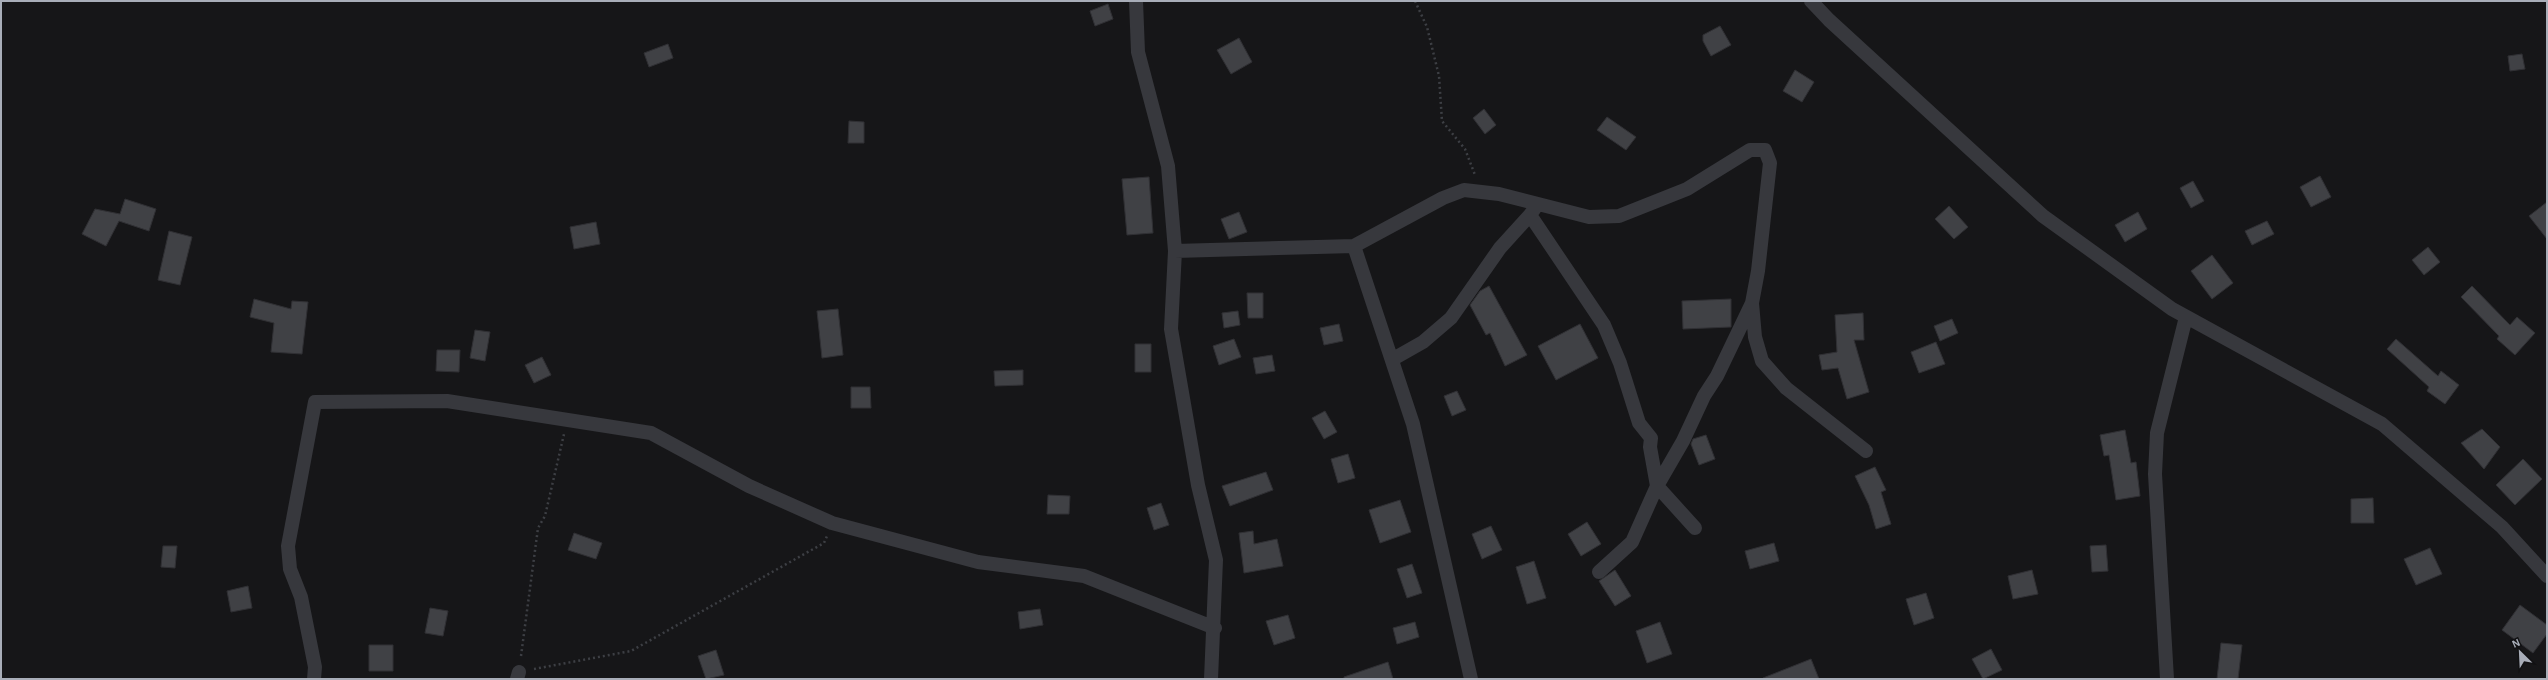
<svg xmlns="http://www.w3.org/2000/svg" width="2548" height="680" font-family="'Alegreya Sans',sans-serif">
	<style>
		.building { fill: #404145; stroke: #303034 }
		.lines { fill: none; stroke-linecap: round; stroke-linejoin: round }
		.path { stroke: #3d3f44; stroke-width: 2.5; stroke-dasharray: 2 3; stroke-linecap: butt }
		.minor { stroke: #37383d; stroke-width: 14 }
	</style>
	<rect width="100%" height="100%" fill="#161618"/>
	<path class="building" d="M 1108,4 L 1113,19 L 1095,26 L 1090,11 Z
		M 1720,26 L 1731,45 L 1711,56 L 1703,41 L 1703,35 Z
		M 1239,38 L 1252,62 L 1231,74 L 1217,50 Z
		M 668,44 L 673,58 L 649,67 L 644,53 Z
		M 2522,54 L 2525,69 L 2510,71 L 2508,56 Z
		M 1795,70 L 1814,82 L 1802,102 L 1783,91 Z
		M 1484,109 L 1496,125 L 1485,134 L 1473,118 Z
		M 1607,117 L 1636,137 L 1626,150 L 1597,130 Z
		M 849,121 L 864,122 L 864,143 L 848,143 Z
		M 2320,176 L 2331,197 L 2311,207 L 2300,187 Z
		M 1149,177 L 1153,233 L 1127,235 L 1122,179 Z
		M 2193,181 L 2204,201 L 2191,208 L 2180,188 Z
		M 125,199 L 156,209 L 149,231 L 119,221 L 106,246 L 82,234 L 95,209 L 120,214 Z
		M 2547,202 L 2547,239 L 2529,216 Z
		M 1949,206 L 1968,227 L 1954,239 L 1935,219 Z
		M 1239,212 L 1247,232 L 1229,239 L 1221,219 Z
		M 2138,212 L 2147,229 L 2125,242 L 2115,225 Z
		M 2267,221 L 2274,234 L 2252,245 L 2245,231 Z
		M 596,222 L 600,244 L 574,249 L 570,227 Z
		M 169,231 L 192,237 L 180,285 L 158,280 Z
		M 2428,247 L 2440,262 L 2424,275 L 2412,260 Z
		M 2212,255 L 2233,283 L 2212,299 L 2191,271 Z
		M 1489,286 L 1527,355 L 1505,366 L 1490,333 L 1486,335 L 1470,305 L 1480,291 Z
		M 2472,286 L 2510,325 L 2517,317 L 2535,333 L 2515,355 L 2497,339 L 2499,336 L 2461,297 Z
		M 1247,293 L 1263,293 L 1263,318 L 1248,318 Z
		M 254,299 L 291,309 L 292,301 L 308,302 L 302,354 L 271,352 L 274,323 L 250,317 Z
		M 1731,299 L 1731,327 L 1683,329 L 1682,301 Z
		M 838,309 L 843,355 L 822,358 L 817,311 Z
		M 1238,311 L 1240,325 L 1224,328 L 1222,313 Z
		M 1863,313 L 1864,340 L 1854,340 L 1869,392 L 1847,399 L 1838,368 L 1822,370 L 1819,355 L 1837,352 L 1835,315 Z
		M 1952,319 L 1958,333 L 1940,341 L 1934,326 Z
		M 1339,324 L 1343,341 L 1324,345 L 1320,328 Z
		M 1580,324 L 1598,358 L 1556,380 L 1538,346 Z
		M 475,330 L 490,332 L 485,361 L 470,358 Z
		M 1234,339 L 1241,357 L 1219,365 L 1213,346 Z
		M 2396,339 L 2438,376 L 2441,371 L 2459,385 L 2445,404 L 2427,391 L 2429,387 L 2387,349 Z
		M 1936,342 L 1945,364 L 1919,373 L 1911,352 Z
		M 1135,344 L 1151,344 L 1151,372 L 1135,372 Z
		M 437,350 L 460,350 L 459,372 L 436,371 Z
		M 1272,355 L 1275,371 L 1256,374 L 1253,358 Z
		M 542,357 L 551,375 L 534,383 L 525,365 Z
		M 1023,370 L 1023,385 L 995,386 L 994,371 Z
		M 851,387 L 870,387 L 871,408 L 851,408 Z
		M 1457,391 L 1466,410 L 1452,416 L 1444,396 Z
		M 1325,411 L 1337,432 L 1324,439 L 1312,418 Z
		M 2482,429 L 2500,447 L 2484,469 L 2461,443 Z
		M 2125,430 L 2131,463 L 2136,462 L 2140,496 L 2116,500 L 2109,455 L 2104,456 L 2100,435 Z
		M 1706,435 L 1715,459 L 1699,465 L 1691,444 L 1693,439 Z
		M 1348,454 L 1355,478 L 1338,483 L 1331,459 Z
		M 2523,459 L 2542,479 L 2515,505 L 2496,485 Z
		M 1875,467 L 1886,490 L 1881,492 L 1891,524 L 1876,529 L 1869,505 L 1855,476 Z
		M 1266,472 L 1273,490 L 1230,506 L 1222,486 Z
		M 1048,495 L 1070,496 L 1069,514 L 1047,514 Z
		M 2373,498 L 2374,523 L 2351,523 L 2351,499 Z
		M 1400,500 L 1411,532 L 1380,543 L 1369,510 Z
		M 1161,503 L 1169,525 L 1154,530 L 1147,508 Z
		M 1587,522 L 1601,544 L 1581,556 L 1568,534 Z
		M 1491,526 L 1502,550 L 1482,559 L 1472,534 Z
		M 1253,531 L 1254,544 L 1277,539 L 1283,566 L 1244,573 L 1239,533 Z
		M 574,533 L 602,543 L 596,559 L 568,550 Z
		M 1774,543 L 1779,561 L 1750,569 L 1745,551 Z
		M 2106,545 L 2108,571 L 2092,572 L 2090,546 Z
		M 163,546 L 177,546 L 175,568 L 161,567 Z
		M 2430,548 L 2442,574 L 2416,585 L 2404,559 Z
		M 1534,561 L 1546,598 L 1527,604 L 1516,567 Z
		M 1412,564 L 1422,593 L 1407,598 L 1397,569 Z
		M 1615,570 L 1631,596 L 1615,606 L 1599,581 Z
		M 2032,570 L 2038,594 L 2013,599 L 2008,576 Z
		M 248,586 L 252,608 L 231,612 L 227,591 Z
		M 1926,593 L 1934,618 L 1914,625 L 1906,599 Z
		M 2520,605 L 2547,625 L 2547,634 L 2533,653 L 2502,630 Z
		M 430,608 L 448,611 L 443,636 L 425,633 Z
		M 1040,609 L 1043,625 L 1020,629 L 1018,612 Z
		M 1288,615 L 1295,638 L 1274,645 L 1266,621 Z
		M 1415,622 L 1419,637 L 1397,644 L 1393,628 Z
		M 1660,622 L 1672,654 L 1647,663 L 1636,631 Z
		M 2221,643 L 2242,645 L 2238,679 L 2217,679 Z
		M 369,645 L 393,645 L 393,671 L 369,671 Z
		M 1991,649 L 2002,670 L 1983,679 L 1972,659 Z
		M 716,650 L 724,675 L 706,679 L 698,656 Z
		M 1811,659 L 1819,679 L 1763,679 L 1763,678 Z
		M 1388,662 L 1393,679 L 1344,679 L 1344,677 Z"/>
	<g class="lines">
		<path class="path" d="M 1415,1 L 1427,27 L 1439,76 L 1442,121 L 1465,149 L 1475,175
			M 521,656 L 538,528 L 545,516 L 564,434
			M 534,669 L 631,651 L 824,543 L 827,536"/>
		<path class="minor" d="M 1136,1 L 1138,52 L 1168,166 L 1175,251 L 1171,329 L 1198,485 L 1216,560 L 1211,679
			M 1811,1 L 1829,20 L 2043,216 L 2172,309 L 2382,424 L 2502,527 L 2547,576
			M 1537,205 L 1530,215 L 1604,325 L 1620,363 L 1639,423 L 1651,438 L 1650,447 L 1657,486 L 1695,528
			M 1354,246 L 1413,424 L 1471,679
			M 1175,251 L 1354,246 L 1443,198 L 1464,190 L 1499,194 L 1589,217 L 1619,216 L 1687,189 L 1750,150 L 1765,150 L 1770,163 L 1758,271 L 1752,303 L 1717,376 L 1704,396 L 1683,441 L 1657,486 L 1632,542 L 1599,572
			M 1752,303 L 1755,337 L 1762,361 L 1786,388 L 1866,451
			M 1393,359 L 1423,342 L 1451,318 L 1500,248 L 1530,215
			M 314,679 L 315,667 L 301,597 L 290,569 L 288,546 L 315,402 L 447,401 L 651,433 L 749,486 L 832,523 L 978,562 L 1084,576 L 1215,628
			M 517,679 L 519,672
			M 2167,679 L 2155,474 L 2157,433 L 2186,317"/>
	</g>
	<rect width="2548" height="680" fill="none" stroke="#a8adb8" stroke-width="4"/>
	<g transform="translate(2520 652) rotate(336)" stroke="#111113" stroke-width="3" paint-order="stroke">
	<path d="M0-3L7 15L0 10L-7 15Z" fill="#a8adb8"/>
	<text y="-6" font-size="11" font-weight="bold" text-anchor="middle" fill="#a8adb8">N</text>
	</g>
</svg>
